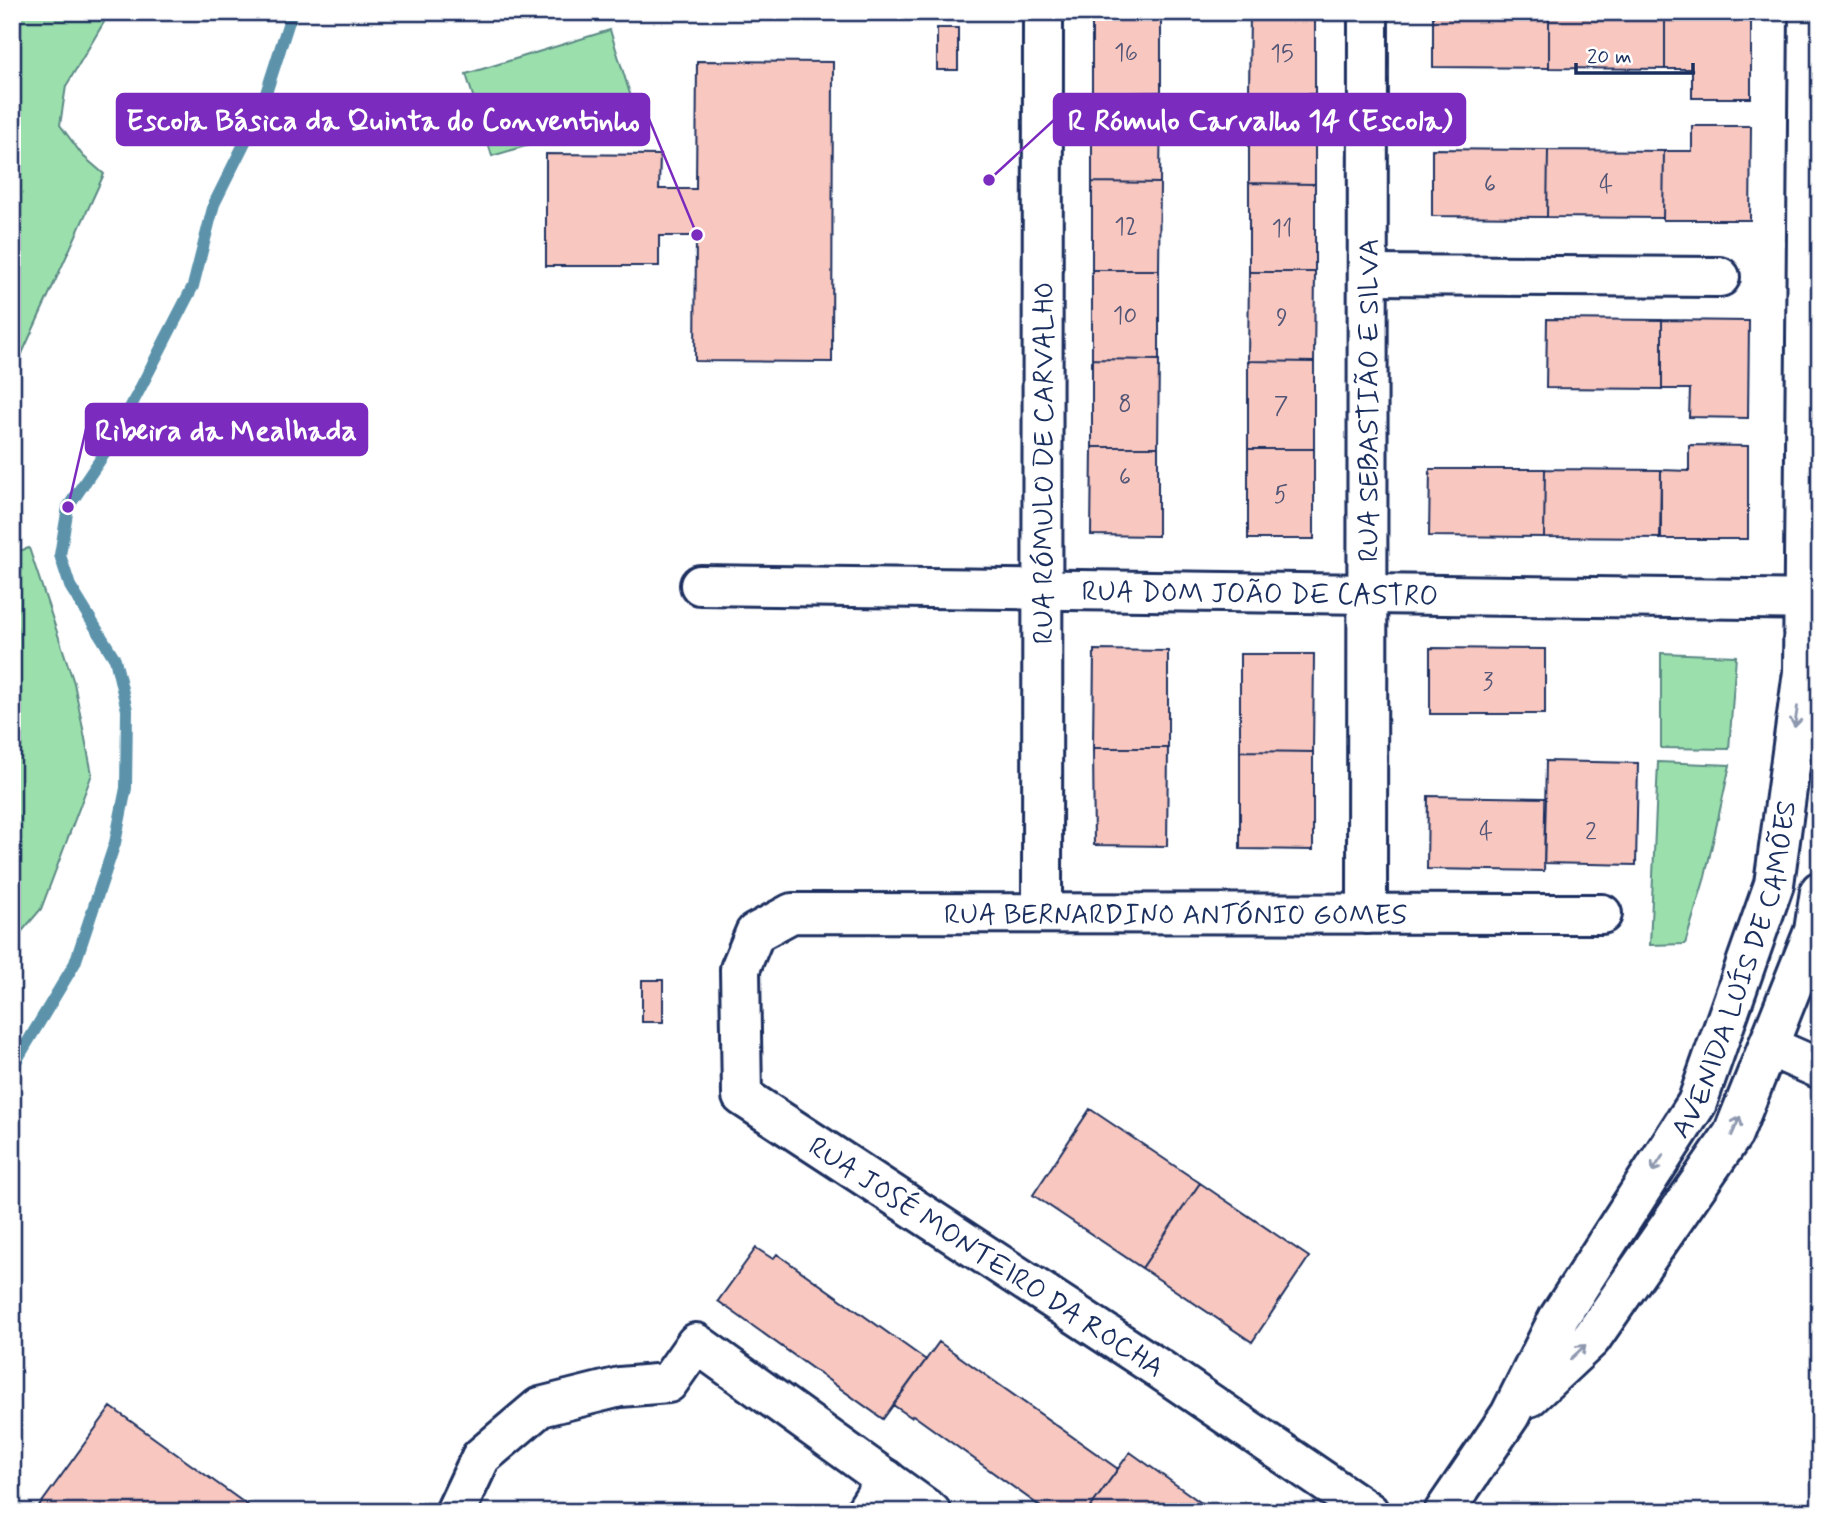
<svg xmlns="http://www.w3.org/2000/svg" width="1832" height="1524" font-family="Mynerve,sans-serif">
	<style>
		.green { fill: #9be0ac; stroke: #5b8885; stroke-width: 2 }
		.lines { fill: none; stroke-linecap: round; stroke-linejoin: round }
		.stream { stroke: #5b93ab; stroke-width: 12 }
		.building { fill: #f8c8c0; stroke: #1b2f5e; stroke-width: 2 }
		.minor-casing { stroke: #1b2f5e; stroke-width: 44 }
		.minor { stroke: #fff; stroke-width: 38 }
		.oneway { stroke: #8d97ae }
		.labels { text-anchor: middle; stroke-width: 5; stroke-linejoin: round; paint-order: stroke }
		.number-label { font-size: 24px; fill: #525576 }
		.street-label { font-size: 28px; fill: #1b2f5e; stroke: #fff }
		.leader { fill: none; stroke: #7b2cbf; stroke-width: 2.5 }
		.callout-dot { fill: #7b2cbf; stroke: #fff; stroke-width: 2.5 }
		.callout { fill: #7b2cbf; stroke: #7b2cbf; stroke-width: 2.5 }
		.callout-label { font-size: 30px; text-anchor: middle; font-weight: bold; fill: #fff }
	</style>
	<rect width="100%" height="100%" fill="#fff"/>
	<filter id="ink" filterUnits="userSpaceOnUse"><feTurbulence type="fractalNoise" baseFrequency=".0143" numOctaves="2"/><feDisplacementMap in="SourceGraphic" scale="14" xChannelSelector="R" yChannelSelector="G"/><feConvolveMatrix kernelMatrix="1 2 1 2 8 2 1 2 1" color-interpolation-filters="sRGB"/></filter>
	<g filter="url(#ink)">
		<path class="green" d="M 12,12 L 110,12 L 66,86 L 60,125 L 83,156 L 104,174 L 20,358 L 12,353 Z
			M 610,30 L 636,113 L 492,156 L 466,74 Z
			M 29,548 L 74,683 L 92,774 L 41,909 L 12,943 L 12,553 Z
			M 1661,653 L 1736,656 L 1729,749 L 1661,748 Z
			M 1658,762 L 1730,765 L 1705,877 L 1685,944 L 1650,945 Z"/>
		<g class="lines">
			<path class="stream" d="M 12,1068 L 75,963 L 115,843 L 126,788 L 127,710 L 115,659 L 70,586 L 60,555 L 68,507 L 113,441 L 193,286 L 214,204 L 260,112 L 292,12"/>
		</g>
		<path class="building" d="M 1092,12 L 1161,12 L 1161,92 L 1092,94 Z
			M 1250,12 L 1315,12 L 1315,94 L 1249,94 Z
			M 1433,12 L 1549,12 L 1549,68 L 1433,67 Z
			M 1549,12 L 1665,12 L 1665,69 L 1549,68 Z
			M 1665,12 L 1751,12 L 1751,98 L 1692,98 L 1692,69 L 1665,69 Z
			M 937,28 L 958,28 L 958,70 L 937,70 Z
			M 697,61 L 833,62 L 832,362 L 695,361 L 696,236 L 659,236 L 659,266 L 546,266 L 546,154 L 660,155 L 659,189 L 696,189 Z
			M 1161,92 L 1160,183 L 1092,182 L 1092,94 Z
			M 1249,94 L 1315,94 L 1315,184 L 1249,183 Z
			M 1692,126 L 1751,126 L 1750,220 L 1663,220 L 1664,151 L 1692,151 Z
			M 1432,149 L 1548,150 L 1547,217 L 1432,216 Z
			M 1548,150 L 1664,151 L 1663,218 L 1547,217 Z
			M 1092,182 L 1160,183 L 1159,270 L 1092,270 Z
			M 1249,183 L 1315,184 L 1315,272 L 1249,272 Z
			M 1092,270 L 1159,270 L 1159,360 L 1092,359 Z
			M 1249,272 L 1315,272 L 1314,362 L 1248,361 Z
			M 1547,319 L 1662,320 L 1662,389 L 1546,388 Z
			M 1662,320 L 1749,321 L 1748,418 L 1689,417 L 1690,389 L 1662,389 Z
			M 1092,359 L 1159,360 L 1158,447 L 1092,447 Z
			M 1248,361 L 1314,362 L 1314,449 L 1248,449 Z
			M 1689,445 L 1748,446 L 1748,539 L 1660,539 L 1661,470 L 1689,471 Z
			M 1092,447 L 1158,447 L 1158,536 L 1091,535 Z
			M 1248,449 L 1314,449 L 1314,539 L 1248,539 Z
			M 1430,469 L 1545,469 L 1544,537 L 1429,536 Z
			M 1545,469 L 1661,470 L 1661,538 L 1544,537 Z
			M 1430,648 L 1545,649 L 1545,714 L 1430,714 Z
			M 1094,650 L 1168,651 L 1168,748 L 1093,748 Z
			M 1240,654 L 1314,654 L 1313,752 L 1240,751 Z
			M 1093,748 L 1168,748 L 1167,846 L 1094,845 Z
			M 1240,751 L 1313,752 L 1313,850 L 1240,849 Z
			M 1546,761 L 1638,763 L 1636,865 L 1544,863 Z
			M 1428,796 L 1546,798 L 1544,871 L 1427,869 Z
			M 642,980 L 663,980 L 663,1022 L 642,1022 Z
			M 1090,1109 L 1200,1183 L 1142,1268 L 1033,1195 Z
			M 1200,1183 L 1309,1257 L 1252,1342 L 1142,1268 Z
			M 756,1248 L 773,1259 L 777,1254 L 926,1360 L 883,1419 L 718,1301 Z
			M 939,1342 L 1118,1469 L 1087,1512 L 1048,1512 L 913,1415 L 911,1417 L 893,1405 Z
			M 111,1407 L 257,1512 L 35,1512 Z
			M 1130,1452 L 1214,1512 L 1087,1512 Z"/>
		<g class="lines">
			<g class="minor-casing">
				<g id="minor">
					<path d="M 1368,275 L 1720,277"/>
					<path id="s1" d="M 700,585 L 1820,600"/>
					<path id="s2" d="M 1042,913 L 1043,12"/>
					<path id="s3" d="M 1367,914 L 1368,12"/>
					<path d="M 1768,1046 L 1820,1069"/>
					<path d="M 1529,1397 L 1591,1339 L 1733,1134 L 1814,931 L 1820,891"/>
					<path d="M 455,1512 L 481,1457 L 540,1407 L 620,1387 L 668,1383 L 696,1343 L 931,1512"/>
					<path d="M 865,1512 L 886,1479"/>
					<path id="s4" d="M 1369,1512 L 1158,1368 L 742,1096 L 740,969 L 755,933 L 792,913 L 1602,914"/>
					<path id="s5" d="M 1444,1512 L 1510,1415 L 1558,1319 L 1697,1103 L 1774,884 L 1803,672 L 1809,12"/>
				</g>
			</g>
			<use href="#minor" class="minor"/>
		</g>
		<defs><path id="oneway-shaft" d="M-6 0H5M1.5-3L5.5 0L1.5 3" fill="none" stroke-width="1.6" stroke-linecap="round" stroke-linejoin="round" transform="scale(1.75)"/></defs>
		<g class="oneway">
			<use href="#oneway-shaft" transform="translate(1796 717) rotate(98)"/>
			<use href="#oneway-shaft" transform="translate(1736 1126) rotate(-66)"/>
			<use href="#oneway-shaft" transform="translate(1658 1163) rotate(123)"/>
			<use href="#oneway-shaft" transform="translate(1578 1352) rotate(-43)"/>
		</g>
	</g>
	<g class="labels">
		<g class="number-label">
			<text x="1126" y="60">16</text>
			<text x="1282" y="61">15</text>
			<text x="1490" y="191">6</text>
			<text x="1606" y="192">4</text>
			<text x="1126" y="234">12</text>
			<text x="1282" y="236">11</text>
			<text x="1125" y="323">10</text>
			<text x="1282" y="325">9</text>
			<text x="1125" y="411">8</text>
			<text x="1281" y="413">7</text>
			<text x="1125" y="484">6</text>
			<text x="1281" y="502">5</text>
			<text x="1488" y="689">3</text>
			<text x="1486" y="839">4</text>
			<text x="1591" y="839">2</text>
		</g>
		<g class="street-label">
			<text dy="10" stroke="none"><textPath href="#s3" startOffset="514">RUA SEBASTIÃO E SILVA</textPath></text>
			<text dy="10" stroke="none"><textPath href="#s2" startOffset="450">RUA RÓMULO DE CARVALHO</textPath></text>
			<text dy="10" stroke="none"><textPath href="#s1" startOffset="560">RUA DOM JOÃO DE CASTRO</textPath></text>
			<text dy="10" stroke="none"><textPath href="#s4" startOffset="1344">RUA BERNARDINO ANTÓNIO GOMES</textPath></text>
			<text dy="10" stroke="none"><textPath href="#s5" startOffset="621">AVENIDA LUÍS DE CAMÕES</textPath></text>
			<text transform="translate(987 1256) rotate(33)" y="10">RUA JOSÉ MONTEIRO DA ROCHA</text>
		</g>
	</g>
	<path class="leader" d="M697 235L649 119M989 180L1054 120M68 507L86 429"/>
	<g class="callout-dot">
		<circle cx="697" cy="235" r="7"/>
		<circle cx="989" cy="180" r="7"/>
		<circle cx="68" cy="507" r="7"/>
	</g>
	<g class="callout">
		<rect x="117" y="94" width="532" height="51" rx="7"/>
		<rect x="1054" y="94" width="411" height="51" rx="7"/>
		<rect x="86" y="404" width="281" height="51" rx="7"/>
	</g>
	<g class="callout-label">
		<text x="383" y="130">Escola Básica da Quinta do Conventinho</text>
		<text x="1260" y="130">R Rómulo Carvalho 14 (Escola)</text>
		<text x="226" y="440">Ribeira da Mealhada</text>
	</g>
	<rect width="1832" height="1524" fill="none" stroke="#fff" stroke-width="42"/>
	<rect x="21" y="21" width="1790" height="1482" fill="none" stroke="#1b2f5e" stroke-width="2.5" filter="url(#ink)"/>
	<path d="M1576 63v10h117v-10" fill="none" stroke="#1b2f5e" stroke-width="3.5"/>
	<text x="1587" y="63" font-size="21" fill="#1b2f5e" stroke="#ffffff" stroke-width="5" paint-order="stroke">20 m</text>
</svg>
